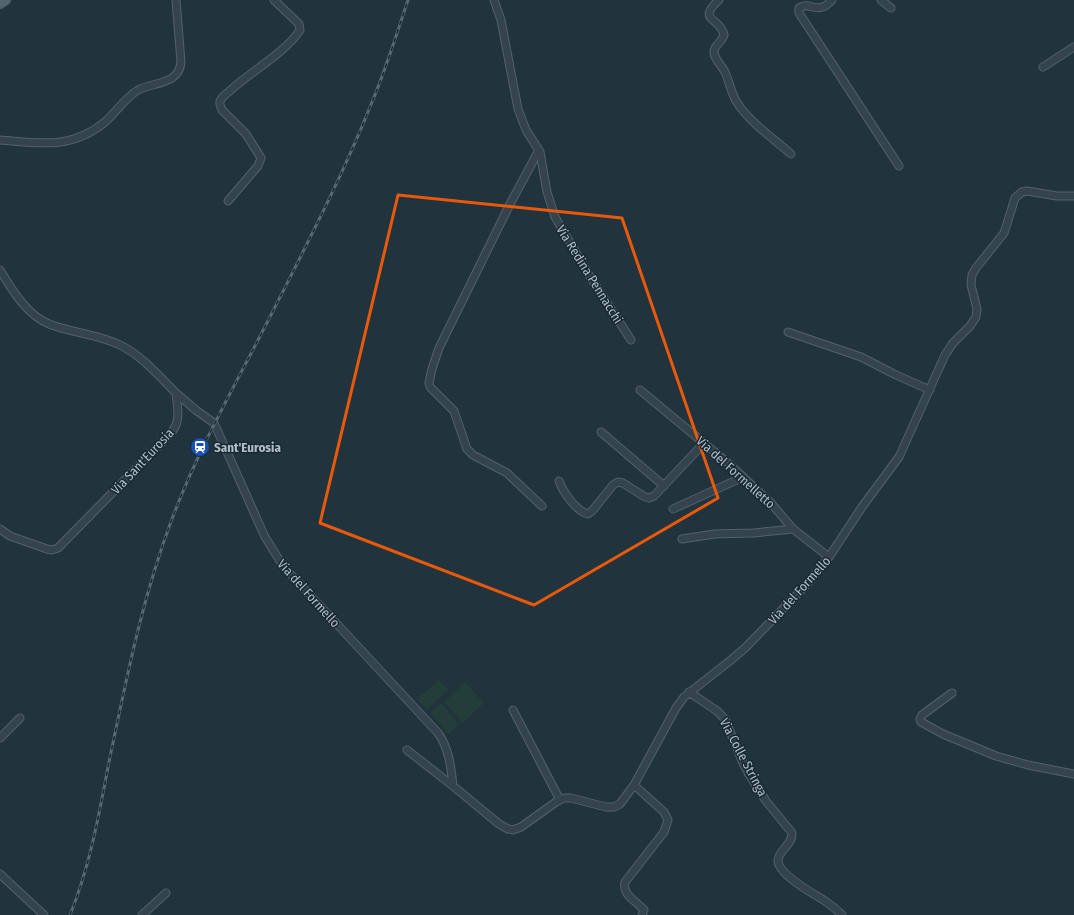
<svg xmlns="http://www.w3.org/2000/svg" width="1074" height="915" font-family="'Fira Sans Condensed',sans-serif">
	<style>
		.green { fill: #233d39 }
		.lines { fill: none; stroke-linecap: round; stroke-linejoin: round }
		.minor-casing { stroke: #53626a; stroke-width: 9 }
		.major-casing { stroke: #415058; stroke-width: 11 }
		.minor { stroke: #35444c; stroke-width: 7 }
		.major { stroke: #53646c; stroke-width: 9 }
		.rail-casing { stroke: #566a73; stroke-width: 3 }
		.rail { stroke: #1a2931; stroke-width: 1.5; stroke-dasharray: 4.5; stroke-linecap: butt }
		.marked { fill: none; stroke: #e8590c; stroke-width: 3; stroke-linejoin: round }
		.labels { text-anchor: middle; stroke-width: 3; stroke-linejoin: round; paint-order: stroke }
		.street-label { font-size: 13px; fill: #b0bfc8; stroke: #1a2931 }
		.poi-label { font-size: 13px; font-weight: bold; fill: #b0bfc8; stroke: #1a2931; text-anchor: start }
	</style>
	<rect width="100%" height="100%" fill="#21333c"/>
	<path class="green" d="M 439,680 L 448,690 L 427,709 L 417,699 Z
		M 465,682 L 484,703 L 463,723 L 444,702 Z
		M 442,703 L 459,725 L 448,734 L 430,713 Z"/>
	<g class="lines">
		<g class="minor-casing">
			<path id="minor" d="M 494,0 L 501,20 L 518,109 L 526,130 L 540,152 L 547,192 L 555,217 L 589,275 L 631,340
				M 719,0 C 696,21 720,17 724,35 C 722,42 713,46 714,53 C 715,60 722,66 725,72 C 729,81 731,92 736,101 C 749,122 773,138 791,154
				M 832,0 C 817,17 810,0 799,8 L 799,13 L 899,166
				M 881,0 L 891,8
				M 1043,67 L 1074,47
				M 0,140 C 40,143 71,150 105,122 C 116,112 125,98 138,90 C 153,82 179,85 181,62 L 176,0
				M 539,150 L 510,204 L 439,348 L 432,369 L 429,383 L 430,387 L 454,411 L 467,449 L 473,455 L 507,473 L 542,506
				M 228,201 L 258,166 L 261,158 L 246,134 L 222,110 C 221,107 219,105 220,101 C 222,96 229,92 233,88 C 251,72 288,50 300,30 L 299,24 L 274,0
				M 0,270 C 12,290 27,315 49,324 C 72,333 98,334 120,345 C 141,355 159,376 176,393 C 177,408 182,420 171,433 L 58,548 L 52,550 L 47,549 L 10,536 L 0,529
				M 788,332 L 861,357 L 896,375 L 930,390
				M 640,390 L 728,463 L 770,502 L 793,529 L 829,557
				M 176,393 L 197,411 L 214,423 L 265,537 L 283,566 L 438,733 C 449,748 451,767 453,786
				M 601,432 L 664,486
				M 559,481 C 563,492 576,511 588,514 L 593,510 L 613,485 L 618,482 L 623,483 L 645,497 L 649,498 L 654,496 L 704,443
				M 673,509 L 743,477
				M 682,539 L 715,534 L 753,533 L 793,529
				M 689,692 L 717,711 L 725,719 L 743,763 L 750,776 L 766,801 L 792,833 C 793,844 779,850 778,860 C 777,874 814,894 825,901 C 831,905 837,910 842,915
				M 952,693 L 922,715 L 920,719 L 921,722 L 943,734 L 996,756 L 1028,765 L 1074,774
				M 513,710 L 560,800
				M 0,738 L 20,718
				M 407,750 L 453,786 L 499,824 L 508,829 L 513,830 L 521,827 L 556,802 L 564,798 L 571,798 L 606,807 L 614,807 L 620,804 L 634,785 L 676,708 L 684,697 L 731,660 L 746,647 L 808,583 L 829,557 L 862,507 L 899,457 L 945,355 L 953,343 L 970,326 L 976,317 L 977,309 L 971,285 L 972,275 L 976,268 L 1004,233 L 1015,198 L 1022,192 L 1027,191 L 1057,196 L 1074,196
				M 634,785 L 664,812 L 668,820 L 664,832 L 625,882 C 622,895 635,900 642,908 L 644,910 L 642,915
				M 0,874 L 44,915
				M 142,915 L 166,893"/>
		</g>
		<g class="major-casing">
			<path id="major" d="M 0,4 L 6,0"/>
		</g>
		<use href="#minor" class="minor"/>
		<use href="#major" class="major"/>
		<g class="rail-casing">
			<path id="rail" d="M 70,915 C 90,866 99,814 109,762 C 126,681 142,598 172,519 C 199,447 238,380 273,311 C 307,244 342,177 370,107 C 385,72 396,36 408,0"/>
		</g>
		<use href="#rail" class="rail"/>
	</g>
	<path class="marked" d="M 398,195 L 622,218 L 718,498 L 534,605 L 320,523 Z"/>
	<defs>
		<g id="station-disc" transform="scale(1)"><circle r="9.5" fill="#1a4fb4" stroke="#1a2931"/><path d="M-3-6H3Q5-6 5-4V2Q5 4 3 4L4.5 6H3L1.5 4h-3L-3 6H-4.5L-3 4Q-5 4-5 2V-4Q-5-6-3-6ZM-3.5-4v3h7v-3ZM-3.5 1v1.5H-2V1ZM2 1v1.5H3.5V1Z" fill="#fff"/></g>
	</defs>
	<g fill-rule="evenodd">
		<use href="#station-disc" x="200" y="447"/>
	</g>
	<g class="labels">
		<g class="street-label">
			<text transform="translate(590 274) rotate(58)" y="5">Via Redina Pennacchi</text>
			<text transform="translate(142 461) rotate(-47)" y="5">Via Sant'Eurosia</text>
			<text transform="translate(736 472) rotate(42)" y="5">Via del Formelletto</text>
			<text transform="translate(799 590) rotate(-48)" y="5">Via del Formello</text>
			<text transform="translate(309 593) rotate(48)" y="5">Via del Formello</text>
			<text transform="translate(744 757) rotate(62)" y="5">Via Colle Stringa</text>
		</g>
		<g class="poi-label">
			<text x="214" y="452">Sant'Eurosia</text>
		</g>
	</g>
</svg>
